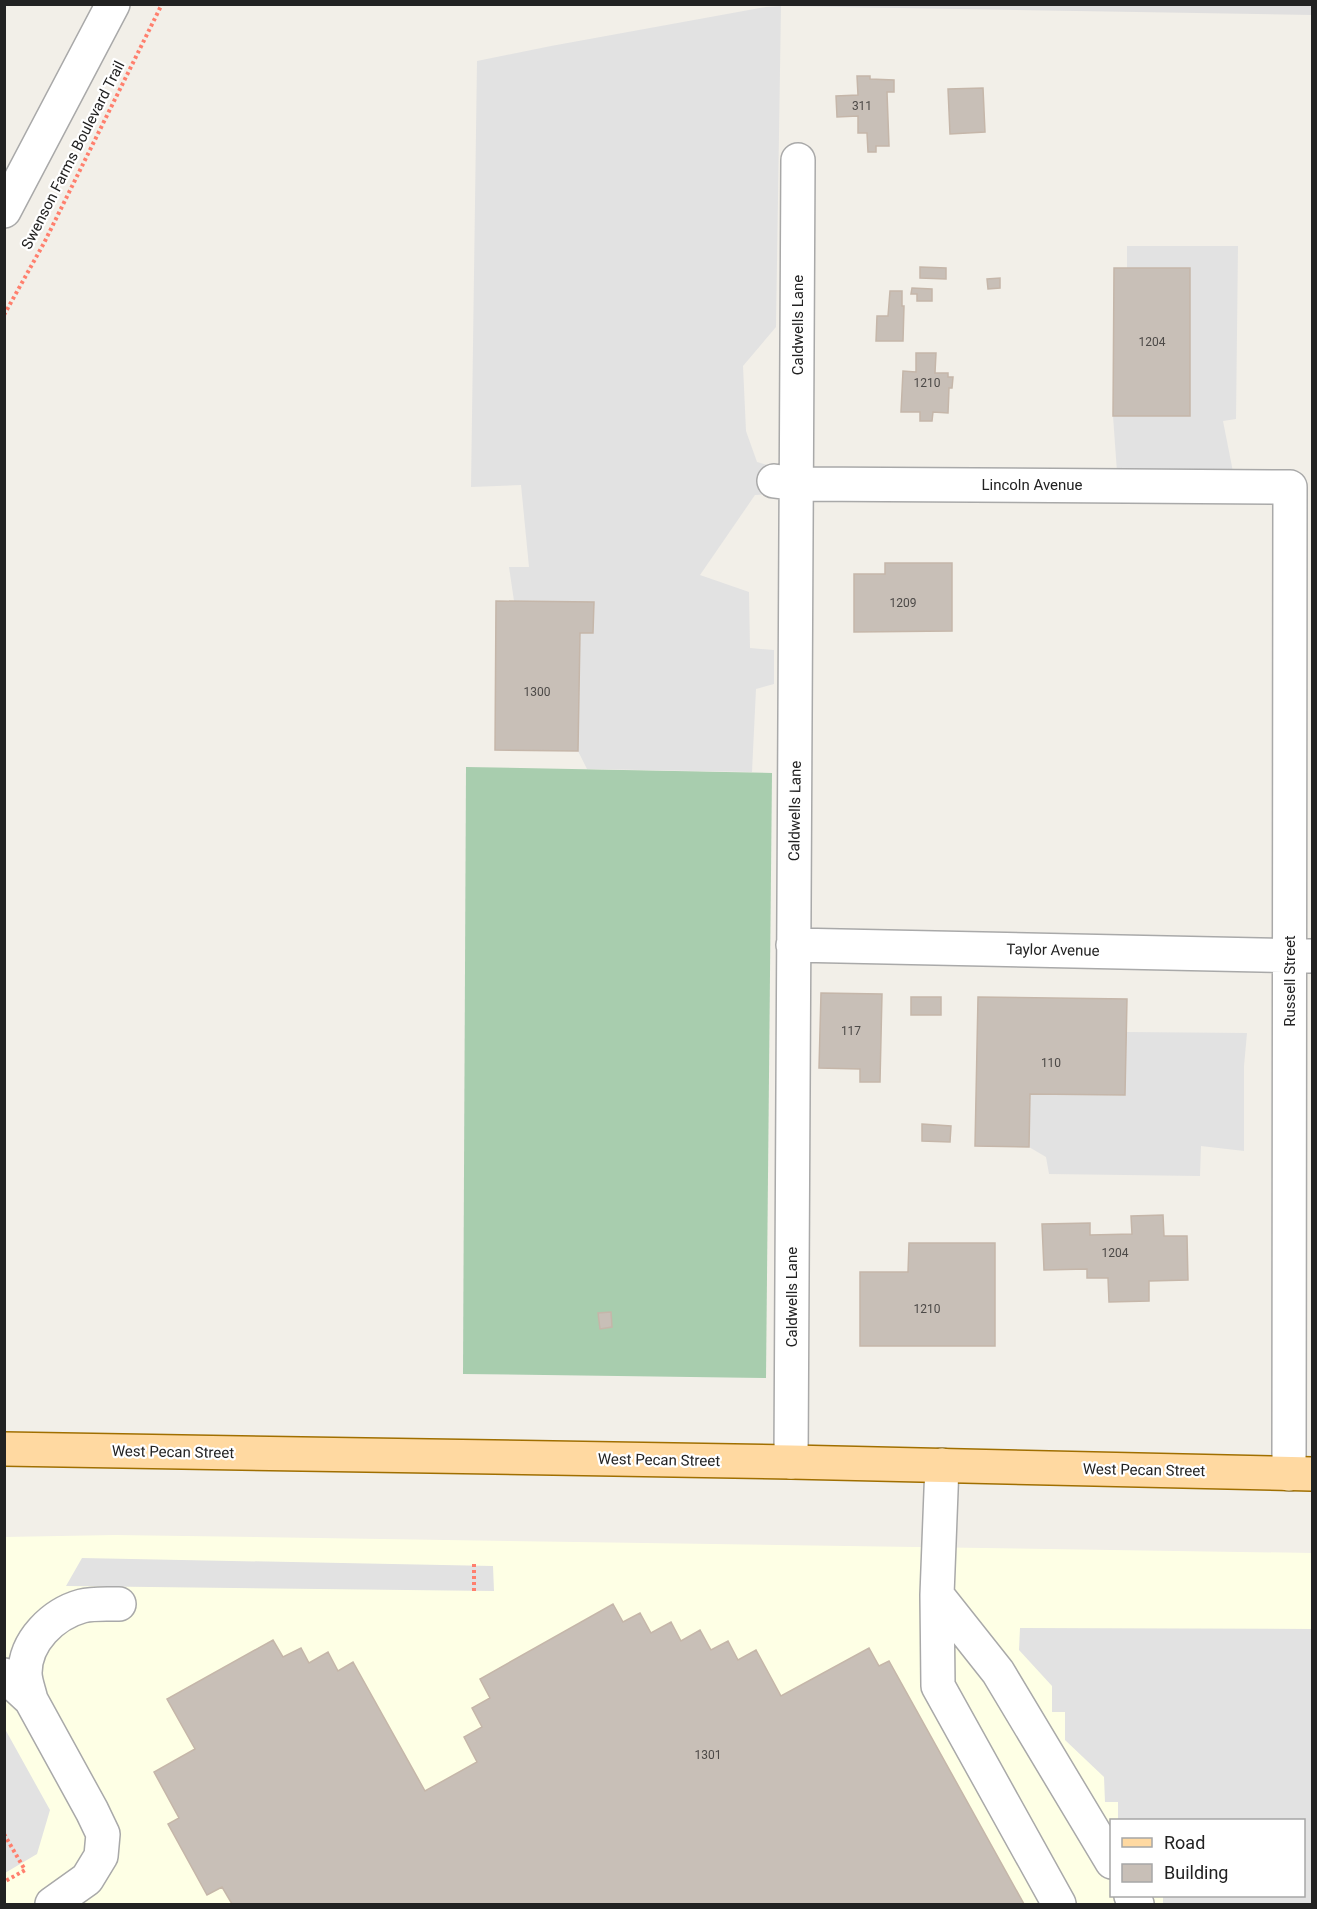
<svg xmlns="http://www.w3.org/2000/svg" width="1317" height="1909" font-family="Roboto,sans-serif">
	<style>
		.residential { fill: #e0dfdf }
		.education { fill: #feffe5; fill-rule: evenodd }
		.cemetery { fill: #a8cdae }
		.parking { fill: #e2e2e2 }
		.building { fill: #c8bfb7; stroke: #c5b6a9; stroke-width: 1.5 }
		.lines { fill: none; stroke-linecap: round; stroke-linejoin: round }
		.minor-casing { stroke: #a9a9a9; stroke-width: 36 }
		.major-casing { stroke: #a06f00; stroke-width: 36 }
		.path { stroke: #ff7f6d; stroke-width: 4; stroke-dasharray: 3 3; stroke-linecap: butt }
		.minor { stroke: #fff; stroke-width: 33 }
		.major { stroke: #ffd9a1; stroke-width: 33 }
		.labels { text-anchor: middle; stroke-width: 4.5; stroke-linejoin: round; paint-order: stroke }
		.number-label { font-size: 12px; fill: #4c4947 }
		.street-label { font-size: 15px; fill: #222; stroke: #fff }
	</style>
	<rect width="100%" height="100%" fill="#f2efe8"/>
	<path class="residential" d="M 1312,4 L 1312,15 L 781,6 L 495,5 Z"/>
	<path class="education" d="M 115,1535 L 1312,1553 L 1312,1904 L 5,1904 L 4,1537 ZM 1112,1820 L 1304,1820 L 1304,1896 L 1112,1896 Z"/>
	<path class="cemetery" d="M 466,767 L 772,773 L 766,1378 L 463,1374 Z"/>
	<path class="parking" d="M 781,6 L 776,327 L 743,366 L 746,431 L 757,462 L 774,467 L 774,494 L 755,495 L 700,575 L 749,592 L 750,648 L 774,650 L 774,684 L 756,689 L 752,772 L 587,769 L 578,751 L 580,633 L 593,633 L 594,602 L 514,601 L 509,567 L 529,567 L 521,485 L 471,487 L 477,61 L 551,46 L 766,7 Z
		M 1127,246 L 1238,246 L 1236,419 L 1223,421 L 1236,487 L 1118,486 L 1113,416 L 1190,416 L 1190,268 L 1127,268 Z
		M 1126,1032 L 1247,1033 L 1244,1066 L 1244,1151 L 1201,1146 L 1200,1176 L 1049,1174 L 1046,1157 L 1029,1147 L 1030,1094 L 1125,1095 Z
		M 82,1558 L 493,1566 L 494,1591 L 66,1586 Z
		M 1020,1628 L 1312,1629 L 1312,1904 L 1163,1904 L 1163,1896 L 1304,1896 L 1304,1820 L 1118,1820 L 1118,1802 L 1105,1802 L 1104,1777 L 1065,1740 L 1065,1712 L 1052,1712 L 1052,1686 L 1019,1650 Z
		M 5,1729 L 50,1810 L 37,1854 L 5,1873 Z"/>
	<path class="building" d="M 857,76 L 870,76 L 870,79 L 894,80 L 894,92 L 887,92 L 889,146 L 876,146 L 876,152 L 868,152 L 867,133 L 858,133 L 858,116 L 837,117 L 836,96 L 858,95 Z
		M 983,88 L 985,132 L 950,134 L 948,89 Z
		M 920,267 L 946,268 L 946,279 L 920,278 Z
		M 1114,268 L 1190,268 L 1190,416 L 1113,416 Z
		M 1000,278 L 1000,288 L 988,289 L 987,279 Z
		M 912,288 L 932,289 L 932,301 L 917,301 L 917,294 L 911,294 Z
		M 890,291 L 902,291 L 902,306 L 904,306 L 903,341 L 876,341 L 877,316 L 888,316 Z
		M 916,353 L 936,353 L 935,373 L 948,373 L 948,377 L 953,377 L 952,388 L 949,388 L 948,413 L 933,412 L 932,421 L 920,421 L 920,412 L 901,412 L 903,371 L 916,372 Z
		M 885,563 L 952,563 L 952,631 L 854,632 L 854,574 L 885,574 Z
		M 496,601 L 594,602 L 593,633 L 580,633 L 578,751 L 495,750 Z
		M 821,993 L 882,994 L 880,1082 L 860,1082 L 860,1069 L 819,1068 Z
		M 911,997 L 941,997 L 941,1015 L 911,1015 Z
		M 978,997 L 1127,999 L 1125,1095 L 1030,1094 L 1029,1147 L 975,1146 Z
		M 922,1124 L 951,1126 L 950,1142 L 922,1141 Z
		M 1163,1215 L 1164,1236 L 1187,1236 L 1188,1280 L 1149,1281 L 1149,1301 L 1109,1302 L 1108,1278 L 1087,1278 L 1087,1269 L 1044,1270 L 1042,1224 L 1090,1223 L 1090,1235 L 1132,1234 L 1131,1216 Z
		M 909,1243 L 995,1243 L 995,1346 L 860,1346 L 860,1272 L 908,1272 Z
		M 611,1312 L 612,1327 L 600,1329 L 598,1313 Z
		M 613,1604 L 623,1622 L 640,1613 L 651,1633 L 671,1622 L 681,1641 L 700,1630 L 711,1650 L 728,1641 L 738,1660 L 756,1650 L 781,1696 L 869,1648 L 879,1666 L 889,1661 L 1024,1904 L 232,1904 L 222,1887 L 207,1895 L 168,1824 L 179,1818 L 154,1772 L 195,1749 L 167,1699 L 273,1640 L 283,1657 L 301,1648 L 309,1663 L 328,1652 L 338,1671 L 353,1662 L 425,1791 L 477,1762 L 464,1737 L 482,1727 L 472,1708 L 490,1698 L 480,1679 Z"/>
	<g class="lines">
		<g class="minor-casing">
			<path id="minor" d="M 4,211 L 113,4
				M 774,481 L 798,484 L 1290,487 L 1289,1474
				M 793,945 L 1310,956
				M 791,1462 L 798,160
				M 942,1465 L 937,1595 L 998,1672 L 1112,1862
				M 937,1595 L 938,1686 L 1059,1904
				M 4,1675 L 31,1700 L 92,1811 L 103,1834 L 101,1856 L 87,1879 L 52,1904
				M 31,1700 C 29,1691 25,1681 25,1673 C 25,1641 53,1614 82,1606 C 93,1603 108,1604 119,1604
				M 1131,1896 L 1137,1904"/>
		</g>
		<g class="major-casing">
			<path id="major" d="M 4,1449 L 791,1462 L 1312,1474"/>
		</g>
		<path class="path" d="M 4,315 L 44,243 L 162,4
			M 474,1564 L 474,1591
			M 4,1834 L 25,1870 L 4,1882"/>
		<use href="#minor" class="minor"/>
		<use href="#major" class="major"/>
	</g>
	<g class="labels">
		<g class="number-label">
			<text x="862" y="110">311</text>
			<text x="1152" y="346">1204</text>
			<text x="927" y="387">1210</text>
			<text x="903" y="607">1209</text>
			<text x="537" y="696">1300</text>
			<text x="851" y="1035">117</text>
			<text x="1051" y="1067">110</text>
			<text x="1115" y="1257">1204</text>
			<text x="927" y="1313">1210</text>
			<text x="708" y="1759">1301</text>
		</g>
		<g class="street-label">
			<text transform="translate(73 155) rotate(-63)" y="5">Swenson Farms Boulevard Trail</text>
			<text transform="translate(798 325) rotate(-90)" y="5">Caldwells Lane</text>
			<text x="1032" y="490">Lincoln Avenue</text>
			<text transform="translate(795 811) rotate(-89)" y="5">Caldwells Lane</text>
			<text transform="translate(1053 950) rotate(1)" y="5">Taylor Avenue</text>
			<text transform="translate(1290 981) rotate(-90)" y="5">Russell Street</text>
			<text transform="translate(792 1297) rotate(-90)" y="5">Caldwells Lane</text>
			<text transform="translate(173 1452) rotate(1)" y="5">West Pecan Street</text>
			<text transform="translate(659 1460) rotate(1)" y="5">West Pecan Street</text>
			<text transform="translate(1144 1470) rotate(1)" y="5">West Pecan Street</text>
		</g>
	</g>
	<rect width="1317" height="1909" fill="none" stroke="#222222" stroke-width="12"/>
	<rect x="1110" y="1819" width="195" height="78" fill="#ffffff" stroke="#a7a7a7" stroke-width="1.5"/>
	<rect x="1122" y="1838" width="30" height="9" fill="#ffd9a1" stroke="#a7a7a7" stroke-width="1.5"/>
	<text x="1164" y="1849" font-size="18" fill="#222222">Road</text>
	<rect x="1122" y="1864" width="30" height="18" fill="#c8bfb7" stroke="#a7a7a7" stroke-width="1.5"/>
	<text x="1164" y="1879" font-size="18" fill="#222222">Building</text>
</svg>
